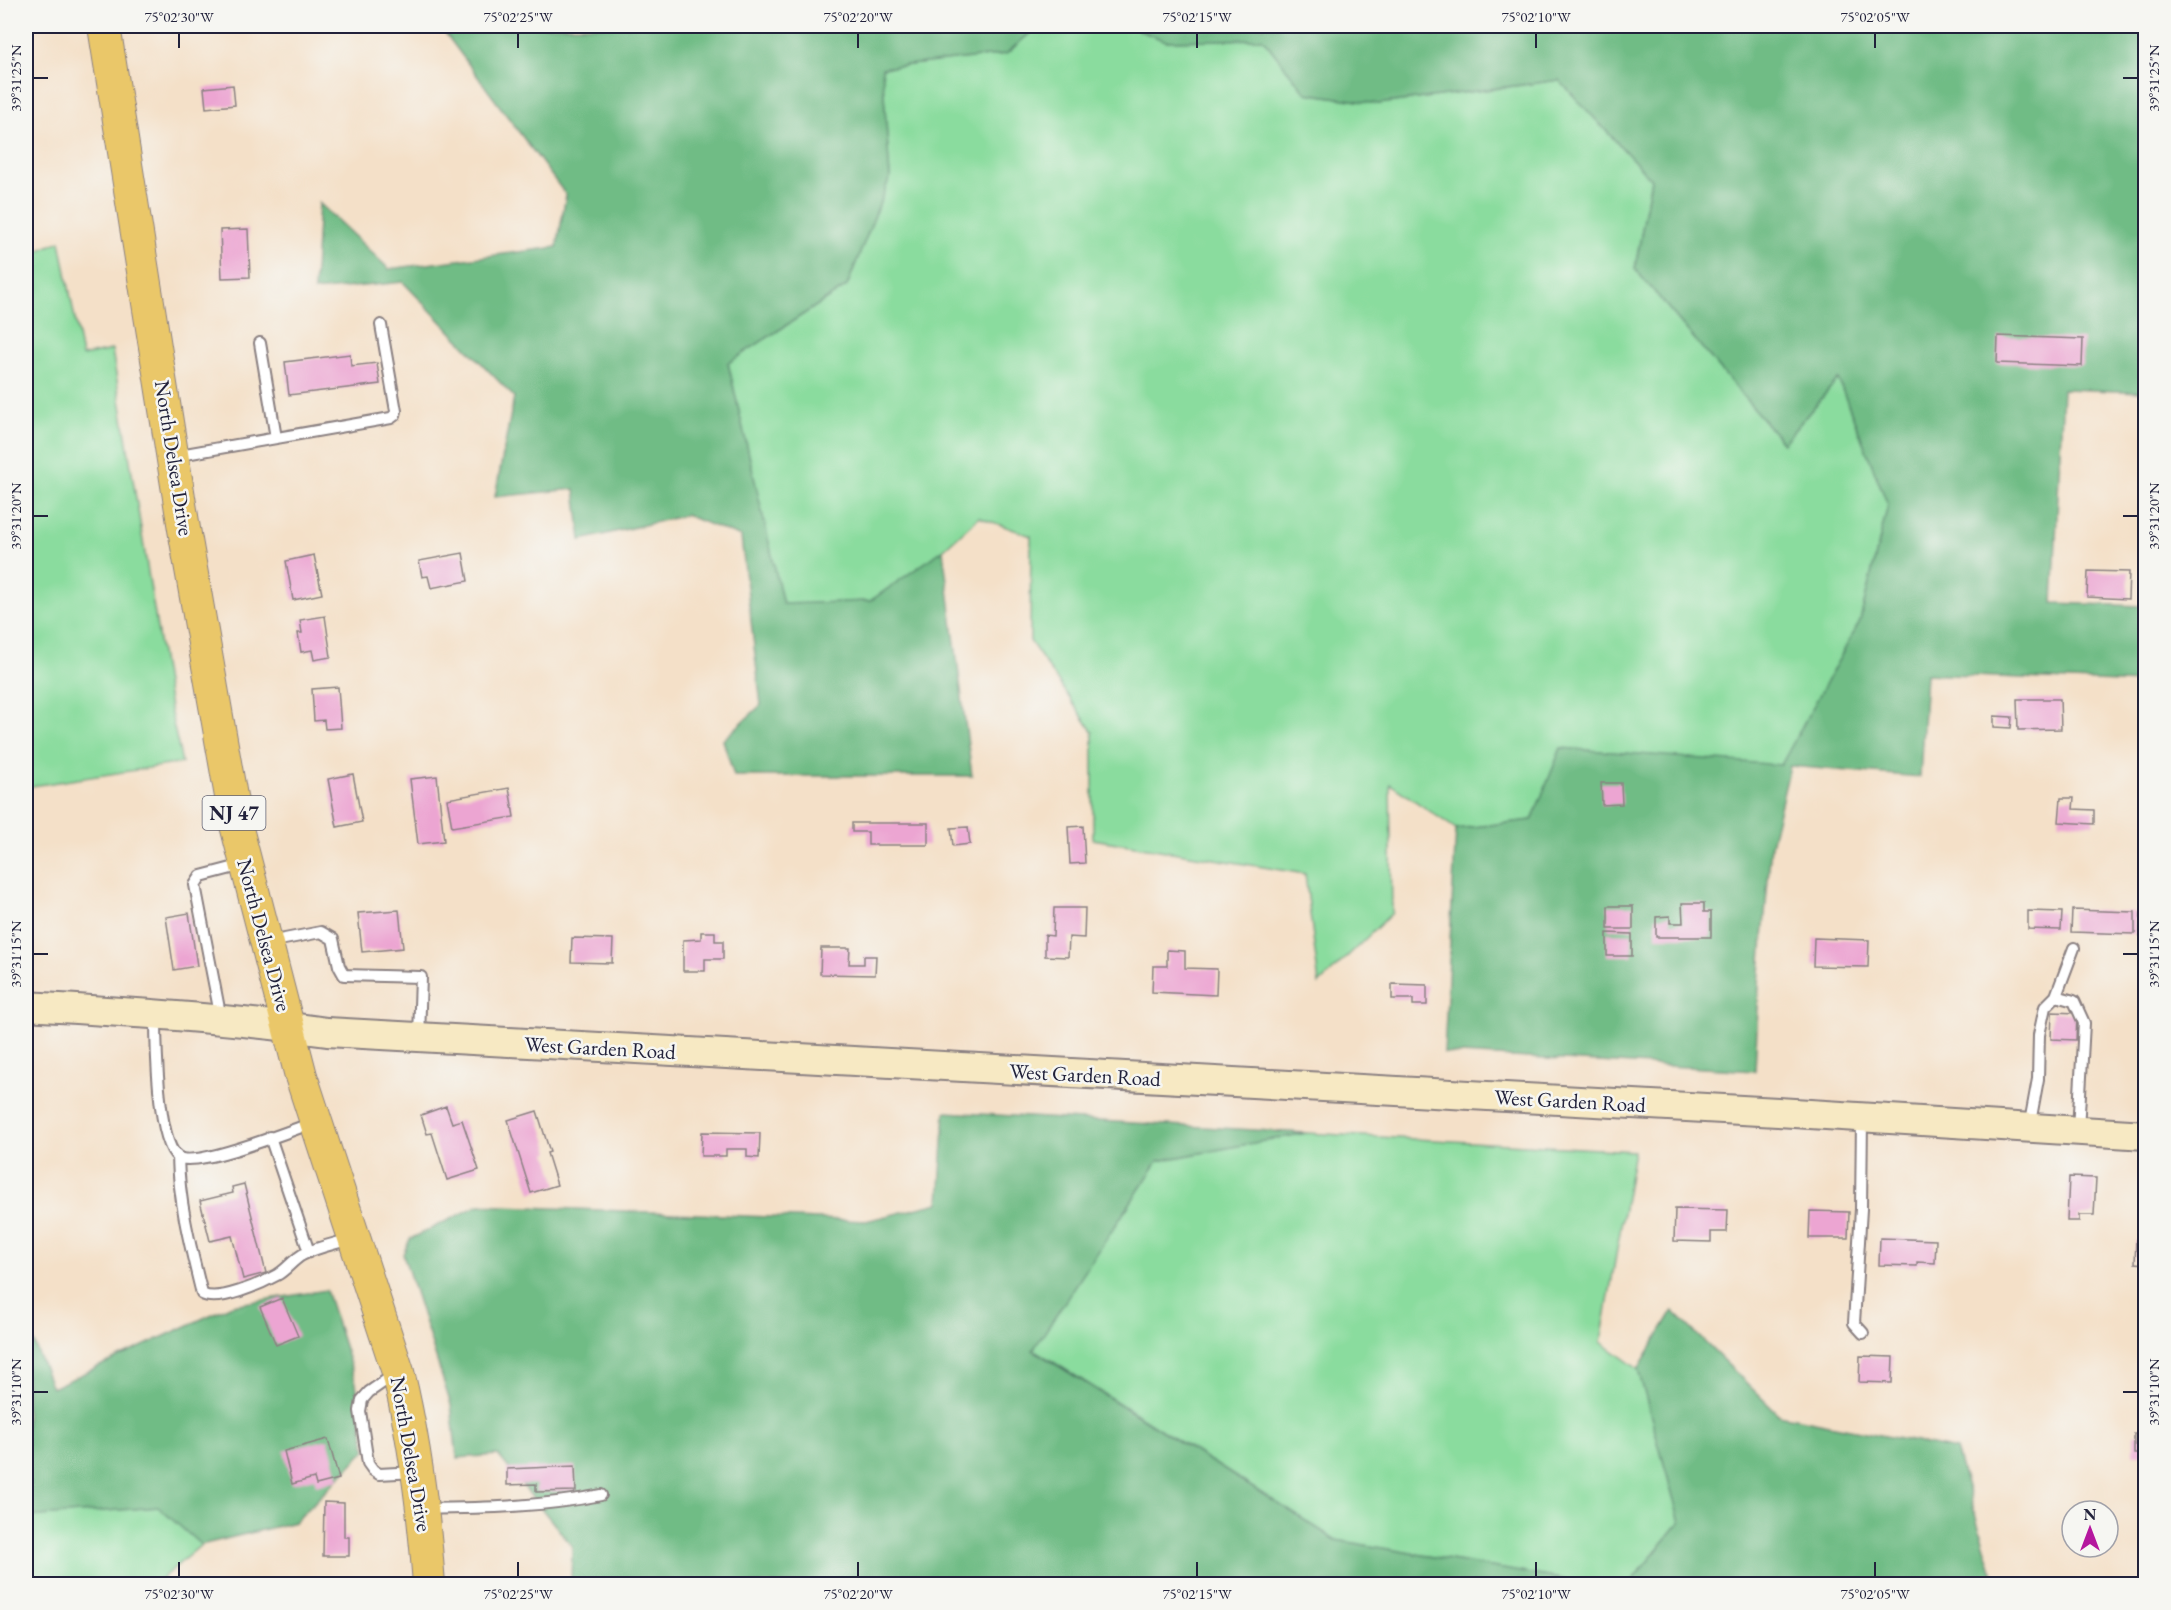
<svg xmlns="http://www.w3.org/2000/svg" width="2171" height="1610" font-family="'EB Garamond',serif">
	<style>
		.green { fill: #8adc9e; stroke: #567f6c; stroke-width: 1.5 }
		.forest { fill: #6fbc85; stroke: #486f60; stroke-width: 1.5 }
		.building { fill: #eca5d2 }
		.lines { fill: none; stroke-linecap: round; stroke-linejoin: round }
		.service-casing { stroke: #8b8182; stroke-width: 14 }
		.secondary-casing { stroke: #8b8182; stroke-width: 32 }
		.primary-casing { stroke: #8b8182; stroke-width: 34 }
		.service { stroke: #fff; stroke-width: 10 }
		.secondary { stroke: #f7e9c3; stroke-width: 28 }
		.primary { stroke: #eac769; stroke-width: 32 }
		.ticks { fill: none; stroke: #22223b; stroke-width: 2 }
		.labels { text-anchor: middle; stroke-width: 5; stroke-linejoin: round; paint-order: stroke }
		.shield { fill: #f6f6f2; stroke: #626272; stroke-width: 1.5 }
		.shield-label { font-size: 20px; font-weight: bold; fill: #22223b }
		.street-label { font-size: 21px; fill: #22223b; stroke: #f6f6f2 }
		.neatline { fill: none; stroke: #22223b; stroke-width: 2 }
		.ticks-label { font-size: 15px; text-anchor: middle; fill: #22223b }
	</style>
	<rect width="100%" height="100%" fill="#f6f6f2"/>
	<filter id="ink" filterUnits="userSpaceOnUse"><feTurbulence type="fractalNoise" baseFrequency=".0167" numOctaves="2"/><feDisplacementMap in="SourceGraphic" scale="12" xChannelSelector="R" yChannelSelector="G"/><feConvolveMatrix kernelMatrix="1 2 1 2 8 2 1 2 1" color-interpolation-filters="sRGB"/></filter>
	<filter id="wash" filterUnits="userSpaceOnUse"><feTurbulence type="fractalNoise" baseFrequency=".008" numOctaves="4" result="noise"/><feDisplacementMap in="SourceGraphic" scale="24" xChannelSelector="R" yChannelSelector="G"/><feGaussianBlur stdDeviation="1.35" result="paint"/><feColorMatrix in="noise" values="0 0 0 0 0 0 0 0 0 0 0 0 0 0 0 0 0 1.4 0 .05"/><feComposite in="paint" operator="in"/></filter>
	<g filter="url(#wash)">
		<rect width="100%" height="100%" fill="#f4e0c8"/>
		<path class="green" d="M 1038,26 L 1128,26 L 1166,41 L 1263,39 L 1306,93 L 1378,104 L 1559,80 L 1651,179 L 1635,269 L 1783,443 L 1838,379 L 1888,505 L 1860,621 L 1781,766 L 1561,748 L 1533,820 L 1456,829 L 1390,784 L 1392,913 L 1319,984 L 1305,874 L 1093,839 L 1093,732 L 1030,641 L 1031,536 L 979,517 L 943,550 L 870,601 L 783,605 L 728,363 L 847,286 L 890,177 L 882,68 L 1006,54 Z
			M 60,241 L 82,356 L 112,350 L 171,714 L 182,763 L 26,787 L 26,256 Z
			M 1306,1133 L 1634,1151 L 1601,1342 L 1638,1369 L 1680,1522 L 1629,1584 L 1589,1584 L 1336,1540 L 1033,1349 L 1158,1161 Z
			M 159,1507 L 201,1545 L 155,1584 L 26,1584 L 26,1517 Z"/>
		<path class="forest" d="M 440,26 L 1038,26 L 1006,54 L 882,68 L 890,177 L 847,286 L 728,363 L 783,604 L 870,601 L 943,550 L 972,776 L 734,776 L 723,740 L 761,705 L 741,537 L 686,515 L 581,540 L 575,489 L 495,497 L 514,397 L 403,282 L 314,291 L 319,203 L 389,269 L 557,247 L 566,195 Z
			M 1128,26 L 2145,26 L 2145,156 L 2139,153 L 2146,213 L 2145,392 L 2063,389 L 2053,603 L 2144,606 L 2143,683 L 1926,674 L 1920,777 L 1790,766 L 1771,845 L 1759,984 L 1755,1071 L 1444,1053 L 1456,829 L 1532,820 L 1561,748 L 1781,765 L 1860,621 L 1888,505 L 1838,379 L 1783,443 L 1635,269 L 1651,179 L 1559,80 L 1378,104 L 1306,93 L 1263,39 L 1166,41 Z
			M 945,1112 L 1306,1133 L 1158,1161 L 1033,1350 L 1336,1540 L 1589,1584 L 571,1584 L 572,1546 L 498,1455 L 457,1458 L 451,1405 L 403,1254 L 410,1239 L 479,1205 L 866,1221 L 939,1203 Z
			M 326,1290 L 356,1383 L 366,1450 L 295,1522 L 201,1545 L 158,1507 L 26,1517 L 26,1323 L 52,1388 L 232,1305 Z
			M 1673,1311 L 1779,1415 L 1956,1450 L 1996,1584 L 1629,1584 L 1680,1522 L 1638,1369 Z"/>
		<g id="blocks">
			<path class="building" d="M 233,85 L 235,105 L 206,108 L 204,88 Z
				M 2143,180 L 2146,180 L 2146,223 L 2143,223 Z
				M 248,229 L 250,277 L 222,278 L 220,230 Z
				M 1998,336 L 2083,339 L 2082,366 L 1997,363 Z
				M 350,354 L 351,366 L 377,363 L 380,384 L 289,395 L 285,362 Z
				M 463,553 L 468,581 L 431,588 L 428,576 L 422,577 L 419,561 Z
				M 314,555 L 322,594 L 293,600 L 286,561 Z
				M 2088,571 L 2129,572 L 2128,599 L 2087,597 Z
				M 325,616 L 331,657 L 314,660 L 312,650 L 301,652 L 298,633 L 302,633 L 300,620 Z
				M 338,687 L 341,728 L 325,729 L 324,720 L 314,721 L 312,689 Z
				M 2017,699 L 2060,699 L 2061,729 L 2018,730 Z
				M 1994,716 L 2012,717 L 2011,728 L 1994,727 Z
				M 353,774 L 362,822 L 337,827 L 328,779 Z
				M 437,776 L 444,841 L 418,844 L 410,779 Z
				M 1601,783 L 1621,783 L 1622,804 L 1602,805 Z
				M 509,788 L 514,817 L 452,827 L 447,799 Z
				M 2061,798 L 2074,798 L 2073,809 L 2094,810 L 2094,824 L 2059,822 Z
				M 852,823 L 928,823 L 928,845 L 868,845 L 868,832 L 852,832 Z
				M 1083,826 L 1085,863 L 1070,864 L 1068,827 Z
				M 968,827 L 970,844 L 953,846 L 951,828 Z
				M 1682,903 L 1704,903 L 1704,912 L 1711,912 L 1711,937 L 1656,937 L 1656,917 L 1670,916 L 1670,923 L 1683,923 Z
				M 1608,906 L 1633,906 L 1633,929 L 1608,929 Z
				M 1054,908 L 1085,908 L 1084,938 L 1069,937 L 1068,957 L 1045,956 L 1045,935 L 1053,936 Z
				M 399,910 L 403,948 L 362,952 L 358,913 Z
				M 2072,910 L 2135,912 L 2135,934 L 2071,932 Z
				M 2028,911 L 2062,912 L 2061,930 L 2028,929 Z
				M 189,913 L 197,966 L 174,970 L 166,917 Z
				M 2141,913 L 2146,914 L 2146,936 L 2140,936 Z
				M 701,932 L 715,932 L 715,941 L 723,941 L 723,959 L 705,959 L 705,971 L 683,971 L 683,940 L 701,939 Z
				M 1607,933 L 1632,934 L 1632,956 L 1607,956 Z
				M 572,938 L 613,939 L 612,963 L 571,962 Z
				M 1814,938 L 1869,940 L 1868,967 L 1813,966 Z
				M 821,948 L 850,948 L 849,964 L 864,964 L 864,956 L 876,956 L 875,975 L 820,974 Z
				M 1167,950 L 1185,951 L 1185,968 L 1217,969 L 1216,995 L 1152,992 L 1153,966 L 1167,966 Z
				M 1392,984 L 1427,985 L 1427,1005 L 1413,1005 L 1413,999 L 1392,999 Z
				M 2052,1012 L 2077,1013 L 2076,1040 L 2051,1039 Z
				M 446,1106 L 452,1123 L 462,1120 L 479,1170 L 447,1180 L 432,1133 L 427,1134 L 421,1115 Z
				M 537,1111 L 550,1152 L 547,1153 L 557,1185 L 531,1193 L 508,1120 Z
				M 702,1132 L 760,1133 L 759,1158 L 747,1157 L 747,1149 L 726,1149 L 726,1156 L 701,1156 Z
				M 2069,1177 L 2096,1178 L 2094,1215 L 2079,1215 L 2079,1221 L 2067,1221 Z
				M 244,1184 L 266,1273 L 243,1279 L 232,1236 L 210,1241 L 200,1201 L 233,1193 L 232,1187 Z
				M 1675,1209 L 1728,1210 L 1727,1232 L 1711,1232 L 1711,1242 L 1674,1241 Z
				M 1810,1211 L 1849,1212 L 1848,1238 L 1809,1238 Z
				M 1880,1238 L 1936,1240 L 1935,1263 L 1917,1262 L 1917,1266 L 1879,1265 Z
				M 2136,1240 L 2146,1240 L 2146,1264 L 2135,1263 Z
				M 282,1298 L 298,1336 L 276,1345 L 260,1307 Z
				M 1860,1356 L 1893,1357 L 1892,1383 L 1859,1382 Z
				M 2134,1434 L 2146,1434 L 2146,1454 L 2134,1454 Z
				M 328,1439 L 339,1479 L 316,1485 L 314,1478 L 292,1484 L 284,1451 Z
				M 575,1466 L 576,1491 L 536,1492 L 536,1484 L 507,1485 L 507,1469 Z
				M 324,1502 L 344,1503 L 344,1537 L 349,1537 L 349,1556 L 323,1556 Z"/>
		</g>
	</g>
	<g filter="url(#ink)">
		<use href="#blocks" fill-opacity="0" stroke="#8b8182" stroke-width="1.5"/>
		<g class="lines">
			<g class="service-casing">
				<path id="service" d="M 260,343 L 276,438
					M 174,456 L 391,418 L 395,415 L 396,411 L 381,325
					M 269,942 L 321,932 L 333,939 L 339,966 L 344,975 L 421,977 L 419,1037
					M 2056,996 L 2074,1001 L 2084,1023 L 2078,1130
					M 156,1014 C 156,1041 157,1143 178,1157 C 195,1169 292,1130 315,1122
					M 221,1019 L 195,885 L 201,876 L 243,865
					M 1862,1118 L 1861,1209 L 1854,1323 L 1863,1333
					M 2029,1128 L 2038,1079 L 2039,1035 L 2045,1007 L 2056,996 L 2074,948
					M 270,1137 L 309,1252
					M 178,1157 C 179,1204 191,1249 202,1294 C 218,1303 261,1284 277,1275 C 286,1270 292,1261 302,1255 C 317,1247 334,1244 351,1239
					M 395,1374 L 369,1392 L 362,1400 L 360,1411 L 368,1463 L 373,1470 L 379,1474 L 416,1472
					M 423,1509 C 483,1508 542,1507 601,1495"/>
			</g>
			<g class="secondary-casing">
				<path id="secondary" d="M 26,1006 C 127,1012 227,1018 327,1032 L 1778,1112 L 2146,1135"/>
			</g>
			<g class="primary-casing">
				<path id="primary" d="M 104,26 L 184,529 L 236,825 L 301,1076 L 398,1372 C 415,1442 424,1513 429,1584"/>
			</g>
			<use href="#service" class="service"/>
			<use href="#secondary" class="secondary"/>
			<use href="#primary" class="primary"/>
		</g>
	</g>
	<path class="ticks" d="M 179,33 L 179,48M 518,33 L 518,48M 858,33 L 858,48M 1197,33 L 1197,48M 1536,33 L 1536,48M 1875,33 L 1875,48M 33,78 L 48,78M 2123,78 L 2138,78M 33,516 L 48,516M 2123,516 L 2138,516M 33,954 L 48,954M 2123,954 L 2138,954M 33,1392 L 48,1392M 2123,1392 L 2138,1392M 179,1562 L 179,1577M 518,1562 L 518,1577M 858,1562 L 858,1577M 1197,1562 L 1197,1577M 1536,1562 L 1536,1577M 1875,1562 L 1875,1577"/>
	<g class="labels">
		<rect class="shield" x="202.5" y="796" width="63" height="34" rx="4.5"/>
		<g class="shield-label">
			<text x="234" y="820">NJ 47</text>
		</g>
		<g class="street-label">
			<text transform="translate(174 458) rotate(81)" y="7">North Delsea Drive</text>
			<text transform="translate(264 935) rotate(75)" y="7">North Delsea Drive</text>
			<text transform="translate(600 1048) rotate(3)" y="7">West Garden Road</text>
			<text transform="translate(1085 1075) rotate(3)" y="7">West Garden Road</text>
			<text transform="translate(1570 1101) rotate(3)" y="7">West Garden Road</text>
			<text transform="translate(411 1454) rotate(80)" y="7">North Delsea Drive</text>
		</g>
	</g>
	<rect width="2171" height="1610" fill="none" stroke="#f6f6f2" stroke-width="66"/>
	<g transform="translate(2090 1529)"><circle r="28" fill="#f6f6f2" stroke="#a1a1a9" stroke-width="1.5"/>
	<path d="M0-4.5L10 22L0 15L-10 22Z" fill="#b5179e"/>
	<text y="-9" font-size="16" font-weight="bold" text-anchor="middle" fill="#22223b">N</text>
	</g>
	<rect x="33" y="33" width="2105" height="1544" class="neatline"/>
	<g class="ticks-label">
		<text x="179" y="22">75°02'30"W</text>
		<text x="518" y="22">75°02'25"W</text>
		<text x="858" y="22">75°02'20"W</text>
		<text x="1197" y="22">75°02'15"W</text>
		<text x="1536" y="22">75°02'10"W</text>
		<text x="1875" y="22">75°02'05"W</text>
		<text transform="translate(16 78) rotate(-90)" y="5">39°31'25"N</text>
		<text transform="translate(2154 78) rotate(-90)" y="5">39°31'25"N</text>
		<text transform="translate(16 516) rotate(-90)" y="5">39°31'20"N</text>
		<text transform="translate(2154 516) rotate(-90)" y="5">39°31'20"N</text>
		<text transform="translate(16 954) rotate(-90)" y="5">39°31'15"N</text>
		<text transform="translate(2154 954) rotate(-90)" y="5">39°31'15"N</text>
		<text transform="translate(16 1392) rotate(-90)" y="5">39°31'10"N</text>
		<text transform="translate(2154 1392) rotate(-90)" y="5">39°31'10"N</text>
		<text x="179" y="1599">75°02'30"W</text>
		<text x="518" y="1599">75°02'25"W</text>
		<text x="858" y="1599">75°02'20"W</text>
		<text x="1197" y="1599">75°02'15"W</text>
		<text x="1536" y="1599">75°02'10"W</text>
		<text x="1875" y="1599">75°02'05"W</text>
	</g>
</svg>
